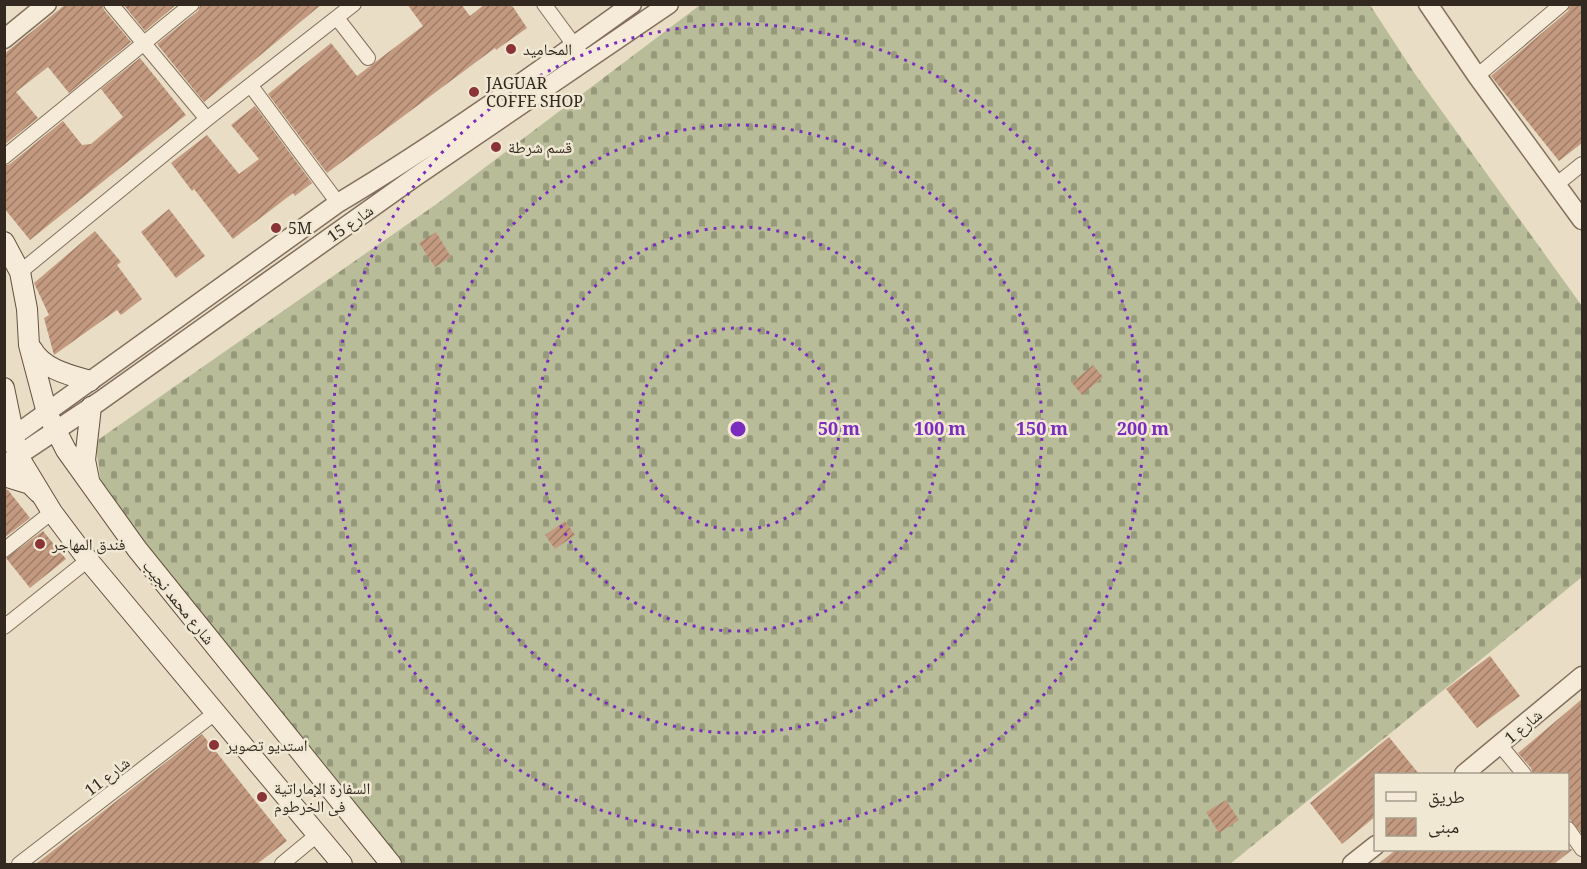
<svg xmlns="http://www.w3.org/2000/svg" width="1587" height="869" font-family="Georgia,'Noto Naskh Arabic',serif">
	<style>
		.cemetery { fill: url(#cemetery-stones) }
		.building { fill: url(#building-hatch) }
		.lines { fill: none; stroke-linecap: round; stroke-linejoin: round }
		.minor-casing { stroke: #82705d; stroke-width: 16 }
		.tertiary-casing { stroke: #82705d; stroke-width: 21 }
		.secondary-casing { stroke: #645140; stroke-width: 22 }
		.minor { stroke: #f5ebd8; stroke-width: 14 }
		.tertiary { stroke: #f5ebd8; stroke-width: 18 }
		.secondary { stroke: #f5ebd8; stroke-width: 20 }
		.ring { fill: none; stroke: #7b2cbf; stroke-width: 3; stroke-dasharray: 3 6 }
		.poi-dot { fill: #8b3438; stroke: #f1e8d4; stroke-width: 2 }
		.labels { text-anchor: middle; stroke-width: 5; stroke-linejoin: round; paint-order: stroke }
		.poi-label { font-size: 16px; fill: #342920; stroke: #f1e8d4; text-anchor: start }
		.street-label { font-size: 16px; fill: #342920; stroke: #f1e8d4 }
		.centre { fill: #7b2cbf; stroke: #f1e8d4; stroke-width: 3 }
		.ring-label { font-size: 18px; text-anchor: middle; font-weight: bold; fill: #7b2cbf; stroke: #f1e8d4; stroke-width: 5; stroke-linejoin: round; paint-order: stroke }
	</style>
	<defs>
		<pattern id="cemetery-stones" width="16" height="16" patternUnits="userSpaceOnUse" patternTransform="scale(1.5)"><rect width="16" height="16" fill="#b9bc99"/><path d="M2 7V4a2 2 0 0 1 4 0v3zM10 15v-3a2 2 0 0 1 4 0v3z" fill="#97997c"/></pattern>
		<pattern id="building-hatch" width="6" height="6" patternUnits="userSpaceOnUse" patternTransform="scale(1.5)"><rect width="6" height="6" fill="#c3997f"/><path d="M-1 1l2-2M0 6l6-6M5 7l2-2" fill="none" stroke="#9f7d68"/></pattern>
	</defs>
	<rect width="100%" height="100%" fill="#e9ddc5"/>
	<path class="cemetery" d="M 700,5 L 1370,5 L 1415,74 L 1582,306 L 1582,577 L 1230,864 L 391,864 L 103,496 L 95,442 L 438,203 Z"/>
	<path class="building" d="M 66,4 L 102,4 L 104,10 L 131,42 L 69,93 L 48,67 L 16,92 L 38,118 L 4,145 L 4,54 Z
		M 123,4 L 177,4 L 145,31 Z
		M 201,4 L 322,4 L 204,102 L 157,44 L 198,11 Z
		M 407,4 L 461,4 L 470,16 L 485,4 L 511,4 L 527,28 L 496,50 L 495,48 L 327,173 L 268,94 L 331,43 L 357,76 L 423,26 Z
		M 1571,4 L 1582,4 L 1582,143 L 1559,161 L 1491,76 L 1568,11 Z
		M 140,58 L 186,115 L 30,240 L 4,208 L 4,166 L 10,164 L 63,121 L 82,145 L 91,144 L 123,117 L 101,89 Z
		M 255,106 L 312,183 L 295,196 L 293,193 L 233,239 L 194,189 L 192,191 L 171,163 L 207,135 L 239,174 L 259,159 L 231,125 Z
		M 169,209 L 205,256 L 176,278 L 141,232 Z
		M 95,231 L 121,262 L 117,265 L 142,299 L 121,315 L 117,310 L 54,355 L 44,318 L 49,315 L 34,283 Z
		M 436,232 L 451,257 L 435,267 L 419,243 Z
		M 1093,365 L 1103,377 L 1082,395 L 1072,383 Z
		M 4,489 L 8,490 L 30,518 L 4,538 Z
		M 565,521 L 575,535 L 555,549 L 545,535 Z
		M 43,531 L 66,559 L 30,588 L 6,558 Z
		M 1490,656 L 1520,696 L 1477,728 L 1446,689 Z
		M 1582,699 L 1582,834 L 1568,817 L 1568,774 L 1533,774 L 1531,768 L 1518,753 Z
		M 202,734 L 287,841 L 257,864 L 36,864 Z
		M 1389,737 L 1419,774 L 1376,774 L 1376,816 L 1342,844 L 1310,803 Z
		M 1226,800 L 1239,820 L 1219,833 L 1206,812 Z
		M 1397,849 L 1571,849 L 1572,850 L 1554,864 L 1378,864 Z"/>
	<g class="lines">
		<g class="minor-casing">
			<path id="minor" d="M 111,4 L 207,119
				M 544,4 L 580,53
				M 337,18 L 368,58
				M 1477,76 L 1562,4
				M 251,86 L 338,203
				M 4,157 L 192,4
				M 1557,184 L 1582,164
				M 20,272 L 207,119 L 354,4
				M 4,550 L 52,512
				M 4,627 L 88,560
				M 1500,745 L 1524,774
				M 1568,829 L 1582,849
				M 19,864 L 215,713
				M 282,864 L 317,835"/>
		</g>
		<g class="tertiary-casing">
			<path id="tertiary" d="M 1428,4 L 1477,76 L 1582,220
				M 4,39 L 47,4
				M 4,443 L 338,203 C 440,142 536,73 632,4
				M 4,465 L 100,401 L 415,177 L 669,4
				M 1464,774 L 1582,676
				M 1352,864 L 1376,845"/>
		</g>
		<g class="secondary-casing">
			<path id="secondary" d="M 4,242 L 20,272 L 27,309 L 29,345 L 47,413 L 66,450 L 137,549 L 391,864
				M 32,349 C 43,369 69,375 90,381
				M 4,388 L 18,456 L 52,512 L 88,560 L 342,864
				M 4,476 L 30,484 L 39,493
				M 89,480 L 85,460 L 91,407"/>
		</g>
		<use href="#minor" class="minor"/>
		<use href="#tertiary" class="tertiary"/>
		<use href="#secondary" class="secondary"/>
	</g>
	<g class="ring">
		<circle cx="738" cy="429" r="101"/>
		<circle cx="738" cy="429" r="202"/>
		<circle cx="738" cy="429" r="304"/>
		<circle cx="738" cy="429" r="405"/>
	</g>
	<g class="poi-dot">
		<circle cx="511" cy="49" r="6"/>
		<circle cx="474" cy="92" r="6"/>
		<circle cx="496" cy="147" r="6"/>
		<circle cx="276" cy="228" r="6"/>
		<circle cx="40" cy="544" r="6"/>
		<circle cx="214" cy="745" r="6"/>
		<circle cx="262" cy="797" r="6"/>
	</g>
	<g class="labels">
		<g class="poi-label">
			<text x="523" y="55">المحاميد</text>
			<text x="486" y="89">JAGUAR<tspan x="486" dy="18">COFFE SHOP</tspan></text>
			<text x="508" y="153">قسم شرطة</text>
			<text x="288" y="234">5M</text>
			<text x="52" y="550">فندق المهاجر</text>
			<text x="226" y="751">استديو تصوير</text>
			<text x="274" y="794">السفارة الإماراتية<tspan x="274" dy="18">فى الخرطوم</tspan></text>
		</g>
		<g class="street-label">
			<text transform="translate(350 223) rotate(-35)" y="6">شارع 15</text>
			<text transform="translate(179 602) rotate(51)" y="6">شارع محمد نجيب</text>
			<text transform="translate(1523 726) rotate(-40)" y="6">شارع 1</text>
			<text transform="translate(107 776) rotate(-38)" y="6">شارع 11</text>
		</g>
	</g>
	<circle cx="738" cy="429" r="9" class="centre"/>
	<g class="ring-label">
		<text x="839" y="435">50 m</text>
		<text x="940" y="435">100 m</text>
		<text x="1042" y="435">150 m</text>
		<text x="1143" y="435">200 m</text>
	</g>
	<rect width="1587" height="869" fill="none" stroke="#342920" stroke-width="12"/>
	<rect x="1374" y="773" width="195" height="78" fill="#f1e8d4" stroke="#a59c8c" stroke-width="1.5"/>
	<rect x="1386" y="792" width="30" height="9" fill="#f5ebd8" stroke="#a59c8c" stroke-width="1.5"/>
	<text x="1428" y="803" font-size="18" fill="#342920">طريق</text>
	<rect x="1386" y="818" width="30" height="18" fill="url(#building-hatch)" stroke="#a59c8c" stroke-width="1.5"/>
	<text x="1428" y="833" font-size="18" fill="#342920">مبنى</text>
</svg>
